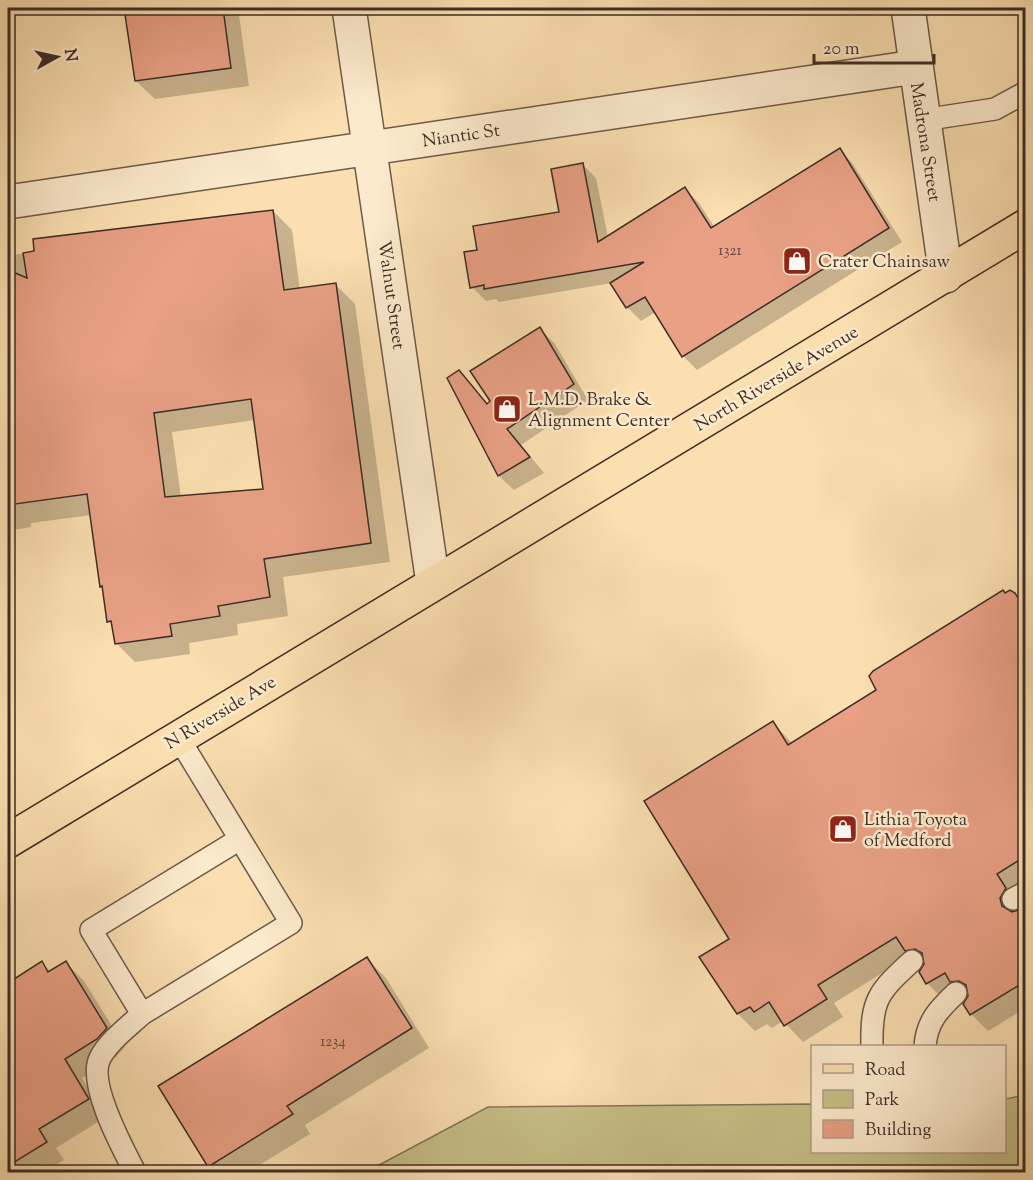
<svg xmlns="http://www.w3.org/2000/svg" width="1033" height="1180" font-family="'Sorts Mill Goudy',serif">
	<style>
		.green { fill: #c7bf86; stroke: #827656; stroke-width: 1.5 }
		.shadow { fill: #0003; fill-rule: evenodd }
		.building { fill: #e9a085; stroke: #3d2d26; stroke-width: 1.5; fill-rule: evenodd }
		.lines { fill: none; stroke-linecap: round; stroke-linejoin: round }
		.lane-casing { stroke: #6c5a49; stroke-width: 24 }
		.street-casing { stroke: #6c5a49; stroke-width: 36 }
		.primary-casing { stroke: #3d2d26; stroke-width: 36 }
		.lane { stroke: #fceacc; stroke-width: 21 }
		.street { stroke: #fceacc; stroke-width: 33 }
		.primary { stroke: #fbdfb1; stroke-width: 33 }
		.labels { text-anchor: middle; stroke-width: 5; stroke-linejoin: round; paint-order: stroke }
		.number-label { font-size: 15px; fill: #684a3e }
		.street-label { font-size: 18px; fill: #3d2d26; stroke: #fceacc }
		.poi-label { font-size: 18px; fill: #3d2d26; stroke: #fceacc; text-anchor: start }
	</style>
	<rect width="100%" height="100%" fill="#fbdfb1"/>
	<filter id="stains"><feTurbulence type="fractalNoise" baseFrequency=".00333" numOctaves="4"/><feColorMatrix values="0 0 0 0 .2 0 0 0 0 .09 0 0 0 0 .02 0 0 0 .5 -.17"/></filter>
	<radialGradient id="worn" r=".72"><stop offset=".6" stop-color="#630" stop-opacity="0"/><stop offset="1" stop-color="#630" stop-opacity=".3"/></radialGradient>
	<path class="green" d="M 1025,1095 L 1025,1172 L 366,1172 L 488,1107 L 812,1104 L 812,1152 L 1004,1152 L 1005,1099 Z"/>
	<path class="shadow" d="M 126,8 L 238,8 L 249,86 L 155,99 L 136,81 Z
		M 840,150 L 853,164 L 902,242 L 697,370 L 683,356 L 656,312 L 641,321 L 627,307 L 612,283 L 499,302 L 496,299 L 486,301 L 472,287 L 479,251 L 561,213 L 582,164 L 596,178 L 608,237 L 685,189 L 699,203 L 715,228 Z
		M 273,211 L 292,230 L 300,290 L 336,285 L 355,304 L 390,562 L 283,577 L 288,616 L 237,624 L 238,635 L 189,643 L 190,654 L 135,662 L 116,643 L 114,626 L 109,621 L 92,515 L 31,523 L 31,527 L 8,531 L 8,256 ZM 255,420 L 265,490 L 181,497 L 172,432 Z
		M 540,329 L 555,344 L 588,400 L 521,445 L 544,473 L 514,490 L 499,476 L 459,372 L 488,404 Z
		M 1010,592 L 1026,607 L 1026,888 L 1015,894 L 1022,906 L 1019,912 L 1026,918 L 1026,1008 L 988,1031 L 971,1014 L 969,998 L 961,991 L 945,1001 L 927,983 L 920,972 L 924,968 L 911,955 L 834,1003 L 843,1017 L 803,1042 L 783,1021 L 772,1028 L 767,1024 L 755,1031 L 732,1008 L 701,958 L 731,940 L 773,723 L 793,744 L 878,690 Z
		M 367,959 L 386,978 L 429,1048 L 305,1125 L 310,1134 L 248,1172 L 215,1172 L 209,1166 Z
		M 42,963 L 51,972 L 66,963 L 84,981 L 125,1047 L 116,1057 L 82,1078 L 106,1117 L 56,1148 L 64,1160 L 44,1172 L 8,1172 L 8,984 Z"/>
	<path class="building" d="M 124,8 L 223,8 L 231,68 L 135,81 Z
		M 840,148 L 889,228 L 682,357 L 645,297 L 626,308 L 610,283 L 644,262 L 484,289 L 484,285 L 470,288 L 464,252 L 477,250 L 473,226 L 559,212 L 551,169 L 583,163 L 598,242 L 685,187 L 711,228 Z
		M 273,210 L 284,290 L 336,283 L 371,543 L 264,559 L 270,597 L 218,606 L 220,616 L 170,624 L 172,636 L 115,644 L 111,621 L 107,622 L 102,586 L 100,587 L 87,494 L 8,505 L 8,270 L 27,278 L 23,253 L 34,251 L 33,239 ZM 251,399 L 263,489 L 165,497 L 154,413 Z
		M 540,327 L 574,384 L 507,429 L 530,457 L 498,476 L 447,378 L 459,370 L 487,404 L 490,401 L 470,371 Z
		M 1003,590 L 1005,593 L 1010,590 L 1015,593 L 1026,611 L 1026,856 L 997,874 L 1006,888 L 1000,898 L 1002,906 L 1012,912 L 1019,910 L 1026,920 L 1026,981 L 970,1015 L 963,1004 L 968,996 L 966,985 L 959,981 L 950,982 L 945,973 L 926,984 L 919,972 L 924,964 L 922,953 L 915,949 L 905,951 L 896,937 L 818,985 L 827,999 L 784,1026 L 769,1002 L 754,1012 L 750,1007 L 737,1014 L 699,957 L 729,939 L 644,801 L 773,721 L 788,745 L 876,690 L 869,676 L 873,671 Z
		M 367,957 L 412,1028 L 287,1106 L 293,1114 L 208,1167 L 158,1086 Z
		M 42,961 L 48,972 L 66,961 L 107,1028 L 97,1039 L 65,1059 L 89,1099 L 39,1129 L 47,1142 L 8,1166 L 8,983 Z"/>
	<g class="lines">
		<g class="lane-casing">
			<path id="lane" d="M 923,120 L 995,109 L 1026,92
				M 178,737 L 291,923 L 142,1014 L 91,930 L 240,839
				M 1013,899 L 1026,892
				M 872,1046 C 871,1000 878,992 912,961
				M 925,1046 C 927,1021 939,1009 956,993
				M 135,1172 C 123,1149 87,1083 100,1058 C 109,1041 128,1027 142,1014"/>
		</g>
		<g class="street-casing">
			<path id="street" d="M 349,8 L 433,583
				M 908,8 L 946,276
				M 8,202 L 915,67"/>
		</g>
		<g class="primary-casing">
			<path id="primary" d="M 8,841 L 1026,226"/>
		</g>
		<use href="#lane" class="lane"/>
		<use href="#street" class="street"/>
		<use href="#primary" class="primary"/>
	</g>
	<defs>
		<g id="shop-square" transform="scale(1.5)"><rect x="-9" y="-9" width="18" height="18" rx="4" fill="#8f2418" stroke="#fceacc"/><path d="M-5-2.5h2.3a2.7 3.5 0 0 1 5.4 0H5L5.5 6h-11ZM-1.5-2.5h3a1.5 2.3 0 0 0-3 0Z" fill="#fff"/></g>
	</defs>
	<g fill-rule="evenodd">
		<use href="#shop-square" x="797" y="261"/>
		<use href="#shop-square" x="507" y="409"/>
		<use href="#shop-square" x="843" y="829"/>
	</g>
	<g class="labels">
		<g class="number-label">
			<text x="730" y="255">1321</text>
			<text x="333" y="1046">1234</text>
		</g>
		<g class="street-label">
			<text transform="translate(461 135) rotate(-8)" y="6">Niantic St</text>
			<text transform="translate(926 142) rotate(81)" y="6">Madrona Street</text>
			<text transform="translate(392 295) rotate(82)" y="6">Walnut Street</text>
			<text transform="translate(776 378) rotate(-31)" y="6">North Riverside Avenue</text>
			<text transform="translate(220 712) rotate(-31)" y="6">N Riverside Ave</text>
		</g>
		<g class="poi-label">
			<text x="818" y="267">Crater Chainsaw</text>
			<text x="528" y="405">L.M.D. Brake &amp;<tspan x="528" dy="21">Alignment Center</tspan></text>
			<text x="864" y="825">Lithia Toyota<tspan x="864" dy="21">of Medford</tspan></text>
		</g>
	</g>
	<rect width="1033" height="1180" fill="none" stroke="#fbdfb1" stroke-width="30"/>
	<rect x="9" y="9" width="1015" height="1162" fill="none" stroke="#3d2d26" stroke-width="3"/>
	<rect x="15" y="15" width="1003" height="1150" fill="none" stroke="#3d2d26" stroke-width="1.5"/>
	<rect x="811" y="1045" width="195" height="108" fill="#fceacc" stroke="#b09e8a" stroke-width="1.5"/>
	<rect x="823" y="1064" width="30" height="9" fill="#fbdfb1" stroke="#b09e8a" stroke-width="1.5"/>
	<text x="865" y="1075" font-size="18" fill="#3d2d26">Road</text>
	<rect x="823" y="1090" width="30" height="18" fill="#c7bf86" stroke="#b09e8a" stroke-width="1.5"/>
	<text x="865" y="1105" font-size="18" fill="#3d2d26">Park</text>
	<rect x="823" y="1120" width="30" height="18" fill="#e9a085" stroke="#b09e8a" stroke-width="1.5"/>
	<text x="865" y="1135" font-size="18" fill="#3d2d26">Building</text>
	<g transform="translate(57 57) rotate(82)" stroke="#fceacc" stroke-width="4.5" paint-order="stroke">
	<path d="M0-4.5L10 22L0 15L-10 22Z" fill="#3d2d26"/>
	<text y="-9" font-size="16" font-weight="bold" text-anchor="middle" fill="#3d2d26">N</text>
	</g>
	<path d="M814 54v9h120v-9" fill="none" stroke="#3d2d26" stroke-width="3"/>
	<text x="823" y="54" font-size="18" fill="#3d2d26" stroke="#fceacc" stroke-width="4.5" paint-order="stroke">20 m</text>
	<rect width="100%" height="100%" filter="url(#stains)"/>
	<rect width="100%" height="100%" fill="url(#worn)"/>
</svg>
